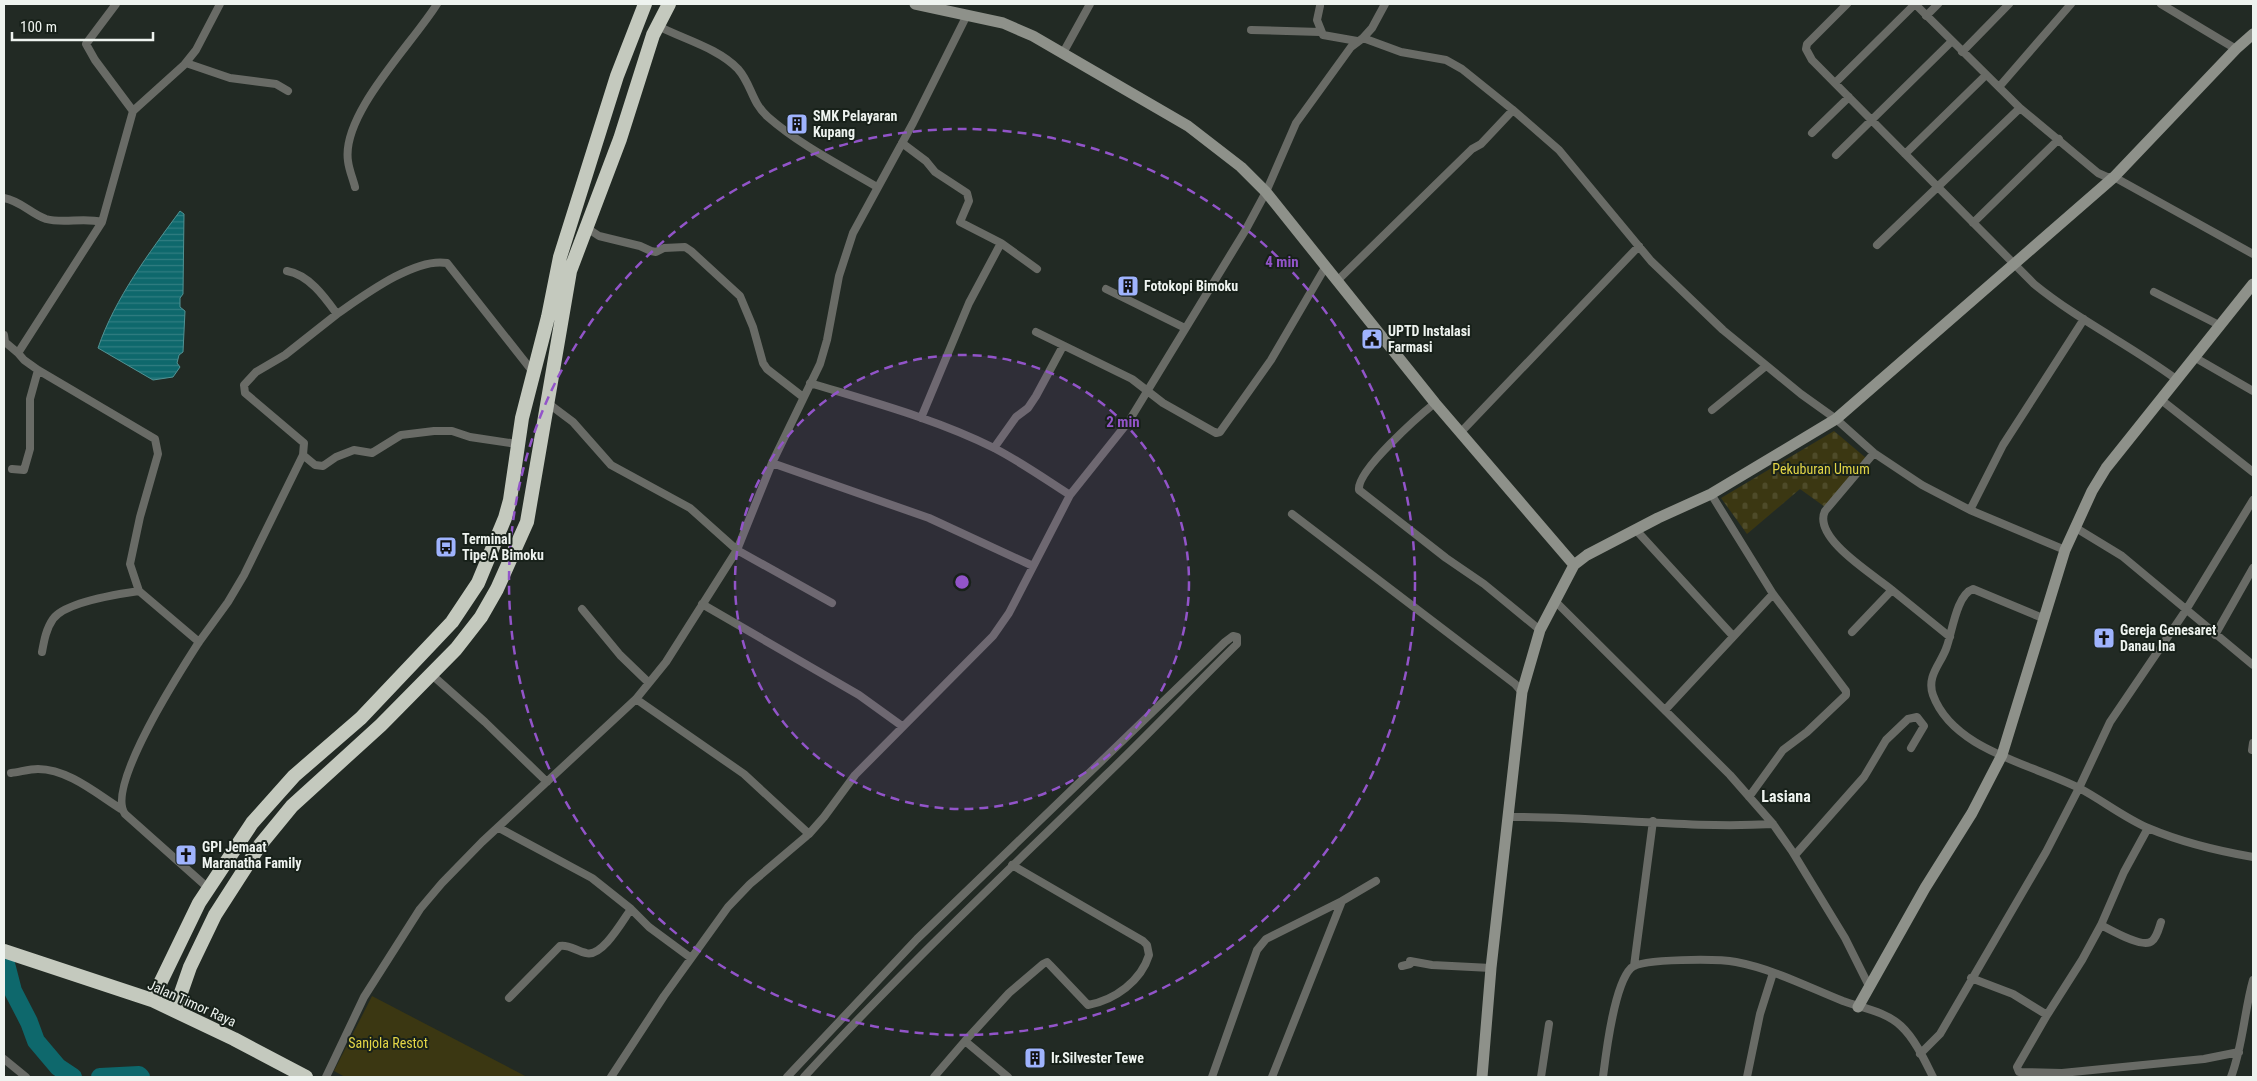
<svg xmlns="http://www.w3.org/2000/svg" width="2257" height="1081" font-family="'Roboto Condensed',sans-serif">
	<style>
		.cemetery { fill: url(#cemetery-stones) }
		.green { fill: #3b3712 }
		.water { fill: url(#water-rules); stroke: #519293 }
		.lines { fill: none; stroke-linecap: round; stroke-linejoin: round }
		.river { stroke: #0e686c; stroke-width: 18 }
		.street { stroke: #696b66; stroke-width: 8 }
		.secondary { stroke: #8e918a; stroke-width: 11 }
		.highway { stroke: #c4c9be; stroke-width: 14 }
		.ring { fill: none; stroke: #9254c9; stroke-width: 2.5; stroke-dasharray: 9 6 }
		.labels { text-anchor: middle; stroke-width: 4; stroke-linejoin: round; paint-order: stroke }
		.poi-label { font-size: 14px; font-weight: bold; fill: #eef3ef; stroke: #18211a; text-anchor: start }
		.park-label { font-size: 14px; fill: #e2d546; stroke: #18211a }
		.street-label { font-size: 14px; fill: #eef3ef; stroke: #18211a }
		.quarter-label { font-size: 16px; font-weight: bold; fill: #eef3ef; stroke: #18211a }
		.centre { fill: #9254c9; stroke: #18211a; stroke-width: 2.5 }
		.ring-label { font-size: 15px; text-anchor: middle; font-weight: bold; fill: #9254c9; stroke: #18211a; stroke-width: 4; stroke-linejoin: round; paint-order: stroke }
	</style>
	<defs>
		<pattern id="cemetery-stones" width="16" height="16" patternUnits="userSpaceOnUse" patternTransform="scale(1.25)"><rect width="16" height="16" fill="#3b3712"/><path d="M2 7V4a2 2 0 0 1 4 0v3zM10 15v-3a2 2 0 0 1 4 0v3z" fill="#4e4b29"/></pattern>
		<pattern id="water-rules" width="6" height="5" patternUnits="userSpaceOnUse" patternTransform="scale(1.25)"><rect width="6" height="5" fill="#0e686c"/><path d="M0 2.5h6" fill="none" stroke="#317e81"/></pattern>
	</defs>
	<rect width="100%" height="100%" fill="#222a24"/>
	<path class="cemetery" d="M 1834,431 L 1866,458 L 1825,507 L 1800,489 L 1747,534 L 1721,498 Z"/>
	<path class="green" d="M 372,996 L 527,1077 L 345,1077 L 334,1071 Z"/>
	<path class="water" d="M 180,211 L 184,214 L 183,294 L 180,298 L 180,307 L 185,311 L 183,352 L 179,355 L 177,363 L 180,367 L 173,377 L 153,380 L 98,348 C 115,298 149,253 180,211 Z"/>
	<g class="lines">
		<path class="river" d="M 4,956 L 13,991 L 29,1022 L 36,1041 L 58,1067 L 73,1077
			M 100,1077 L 139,1075 L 141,1077"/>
		<path class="street" d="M 116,4 L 86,44 L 95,60 L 133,111
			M 220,4 L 196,50 L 184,65 L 133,111 L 102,222 L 18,353 L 24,360 L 38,370 L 155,439 L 158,454 L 140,517 L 130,564 L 139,591 L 199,642 L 228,602 L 244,575 L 303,455 L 304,443 L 245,393 L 244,385 L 256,372 L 285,355 L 337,314
			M 1847,4 L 1807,44 L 1806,49 L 1812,60 L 2034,284 C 2078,320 2130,345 2176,379
			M 1915,4 L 2020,108 L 2098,173 L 2107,177 L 2114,177 L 2253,254
			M 2161,4 L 2236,49
			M 1320,6 L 1317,20 L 1323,35 L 1357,41
			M 1926,16 L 1938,4
			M 658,26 C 683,39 718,48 738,69 C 752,85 751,102 768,117 C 800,145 840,165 877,187
			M 1251,30 L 1320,32
			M 1363,38 L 1372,28 L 1385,4
			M 1962,52 L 2009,4
			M 1063,53 L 1090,4
			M 186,63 L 230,78 L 276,84 L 288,91
			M 1835,83 L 1915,4
			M 1999,87 L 2071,4
			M 1812,133 L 1849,97
			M 902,143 L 926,161 L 935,172 L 967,193 L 969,201 L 960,222 L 1001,243 L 1037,269
			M 1905,154 L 1986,75
			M 1836,155 L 1952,41
			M 355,187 C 353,179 349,170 348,161 C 341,114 413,43 437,4
			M 4,198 C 21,201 31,214 46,219 C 64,224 83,217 102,222
			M 1973,223 L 2059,139
			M 587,228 L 599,236 L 640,246 L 651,251 L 656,252 L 664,248 L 685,247 L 691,251 L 740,296 L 753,327 L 763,363 L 767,369 L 803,397
			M 1877,245 L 2020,108
			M 287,271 C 309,275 324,296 337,314 C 363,296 415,257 447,263 L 533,372
			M 1338,280 L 1472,149 L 1481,144 L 1513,110
			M 1106,289 L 1185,328
			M 2154,292 L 2221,326
			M 1036,332 L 1132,379 L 1163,403 L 1216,433 L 1220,432 L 1271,360 L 1326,266
			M 4,335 L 5,342 L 18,353
			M 2194,357 L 2253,391
			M 810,383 C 872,402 936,419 994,448 C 1021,462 1045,479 1070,495
			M 2160,399 L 2253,472
			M 1435,403 C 1420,415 1356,471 1359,490 L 1446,558 L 1484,584 L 1540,630
			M 549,404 L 573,422 L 611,465 L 690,508 L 737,550 L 832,603
			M 1712,410 L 1766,366
			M 921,418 L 969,303 L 1001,243
			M 1461,432 L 1639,246
			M 994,448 L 1016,417 L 1028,408 L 1036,396 L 1063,346
			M 303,455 L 315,465 L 323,466 L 336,457 L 354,450 L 372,453 L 401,435 L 434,431 L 452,431 L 470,437 L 517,444
			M 772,463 L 929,518 L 1033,566
			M 12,469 L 24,470 L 30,449 L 30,399 L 38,370
			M 1711,494 L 1773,594 L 1846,691 L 1846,695 L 1807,732 L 1783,750 L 1749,797
			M 1970,510 L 2003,445 L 2084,319
			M 1292,514 L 1515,684 L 1522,692
			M 2076,528 L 2122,556 L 2253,665
			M 1636,530 L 1733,636
			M 1892,590 L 1950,637
			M 1555,601 L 1730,775 L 1773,824 L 1792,851 L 1845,938 L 1869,986
			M 702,604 L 859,695 L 902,726
			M 582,609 L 620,655 L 649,683
			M 2045,619 L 1973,589 C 1957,594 1952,632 1947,646 C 1942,663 1926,675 1933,695 C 1953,750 2032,764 2079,788 C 2102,800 2123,817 2148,828 C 2181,842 2218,851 2253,857
			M 1852,632 L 1892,590 C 1874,575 1812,538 1825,511 L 1874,453
			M 2215,635 L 2253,568
			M 199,642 C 181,670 105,787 125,814 L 207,887
			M 42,652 C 44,641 46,629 53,619 C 65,602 118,594 139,591
			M 432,675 L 485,722 L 547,782
			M 636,699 L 744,774 L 809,834
			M 1665,710 L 1773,594
			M 2252,750 L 2253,743
			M 11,773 C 20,772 29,769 38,769 C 68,769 97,794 121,809
			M 1508,817 C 1596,816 1685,829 1773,824
			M 499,828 L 592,878 L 631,909 L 649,927 L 691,958
			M 1795,855 L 1864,777 L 1886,740 L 1908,719 L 1917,717 L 1924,726 L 1911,748
			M 1342,901 L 1376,881
			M 2101,925 L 2124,872 L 2148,828
			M 1402,966 L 1410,964 L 1410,961 L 1432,965 L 1491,968
			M 1634,966 L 1653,821
			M 1971,978 L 2013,994 L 2047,1015 L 2082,960 L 2101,925 C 2111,930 2143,949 2152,941 C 2157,937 2159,928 2161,922
			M 509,998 L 560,946 C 568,944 577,951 586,953 C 602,958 623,920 631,909
			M 2047,1015 L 2017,1067 L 2019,1072 L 2062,1073 L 2204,1059 L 2239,1052
			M 965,1041 L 1009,993 L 1043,964 L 1047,962 L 1050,965 L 1088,1005 C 1115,1000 1141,981 1149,955 L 1147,945 L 1143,941 L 1012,865
			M 1920,1054 L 1940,1034 L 2046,852 L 2079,788 L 2110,722 L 2186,610 L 2253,500
			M 4,1059 L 26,1077
			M 326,1077 L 364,997 L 420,909 L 442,883 L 482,842 L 636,699 L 666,662 L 737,550 L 772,463 L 820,364 L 827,340 L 839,276 L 853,233 L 913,123 L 967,15
			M 611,1077 L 664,996 L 728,907 L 750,884 L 809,834 L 824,817 L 855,775 L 993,636 L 1009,613 L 1070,495 L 1129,421 L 1245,231 L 1266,192 L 1296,123 L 1351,47 L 1363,38 L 1401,52 L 1446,60 L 1462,69 L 1513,110 L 1559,150 L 1651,261 L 1723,330 L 1801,394 L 1836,419 L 1874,453 L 1922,485 L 1970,510 L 2065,550
			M 787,1077 L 917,939 L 1225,642 L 1233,636 L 1237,637 L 1237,644 C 1193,687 1151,732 1106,775 C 1004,875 900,972 804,1077
			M 934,1077 L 965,1041 L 1008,1077
			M 1212,1077 L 1257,950 L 1266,939 L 1342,901 L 1272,1077
			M 1541,1077 L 1549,1024
			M 1603,1077 C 1606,1053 1614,985 1631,968 C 1642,958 1720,959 1736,962 C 1773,969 1808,987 1843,1001 C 1862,1008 1885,1011 1901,1026 C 1915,1039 1925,1061 1933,1077
			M 1747,1077 L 1760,1014 L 1773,973
			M 2231,1077 C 2243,1046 2244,1012 2253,980"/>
		<path class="secondary" d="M 915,4 L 1003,23 L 1033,36 L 1188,126 L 1241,167 L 1266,192 L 1435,403 L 1574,565
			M 1858,1007 L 1925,888 L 1972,813 L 2002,755 L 2065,550 L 2092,491 L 2106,468 L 2253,284
			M 1482,1077 L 1491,968 L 1522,692 L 1540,630 L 1574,565 L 1587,555 L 1658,518 L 1711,494 L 1836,419 L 2114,177 L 2236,49 L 2253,34"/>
		<path class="highway" d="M 4,951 L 152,1000 L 234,1039 L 306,1077
			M 152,1000 L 199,903 L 252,823 L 294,776 L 361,718 L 452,622 L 478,583 L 505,518 L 510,500 L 522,418 L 548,317 L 560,257 L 617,76 L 645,4
			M 175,1010 L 190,967 L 215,915 L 260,845 L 292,806 L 381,725 L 456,649 L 481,617 L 497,589 L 527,522 L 570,271 L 620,139 L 653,35 L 669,4"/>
	</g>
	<circle cx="962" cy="582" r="227" fill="#9254c9" fill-opacity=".12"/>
	<g class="ring">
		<circle cx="962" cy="582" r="227"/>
		<circle cx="962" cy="582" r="453"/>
	</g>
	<defs>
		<g id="building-square" transform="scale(1.125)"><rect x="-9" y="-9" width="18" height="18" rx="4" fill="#9fb3fd" stroke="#18211a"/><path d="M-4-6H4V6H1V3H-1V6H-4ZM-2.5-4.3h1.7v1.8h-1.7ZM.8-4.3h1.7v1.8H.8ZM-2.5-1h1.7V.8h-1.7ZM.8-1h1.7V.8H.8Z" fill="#111"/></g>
		<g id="civic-square" transform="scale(1.125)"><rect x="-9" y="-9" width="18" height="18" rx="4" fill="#9fb3fd" stroke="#18211a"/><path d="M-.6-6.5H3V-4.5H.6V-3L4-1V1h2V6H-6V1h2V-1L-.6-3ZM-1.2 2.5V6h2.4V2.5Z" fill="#111"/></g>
		<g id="bus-square" transform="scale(1.125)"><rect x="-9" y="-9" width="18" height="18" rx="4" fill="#9fb3fd" stroke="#18211a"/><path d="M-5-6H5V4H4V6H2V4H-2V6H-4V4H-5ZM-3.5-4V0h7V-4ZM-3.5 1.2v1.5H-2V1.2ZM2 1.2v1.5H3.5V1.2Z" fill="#111"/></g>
		<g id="church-square" transform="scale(1.125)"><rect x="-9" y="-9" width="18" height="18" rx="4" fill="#9fb3fd" stroke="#18211a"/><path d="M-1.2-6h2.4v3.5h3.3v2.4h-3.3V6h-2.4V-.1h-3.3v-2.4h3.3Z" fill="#111"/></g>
	</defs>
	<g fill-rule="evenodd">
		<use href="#building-square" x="797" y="124"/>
		<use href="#building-square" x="1128" y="286"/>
		<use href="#civic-square" x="1372" y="339"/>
		<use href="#bus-square" x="446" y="547"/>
		<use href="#church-square" x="2104" y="638"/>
		<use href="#church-square" x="186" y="855"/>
		<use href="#building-square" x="1035" y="1058"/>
	</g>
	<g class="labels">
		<g class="poi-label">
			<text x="813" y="121">SMK Pelayaran<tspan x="813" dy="16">Kupang</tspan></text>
			<text x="1144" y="291">Fotokopi Bimoku</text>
			<text x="1388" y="336">UPTD Instalasi<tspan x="1388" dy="16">Farmasi</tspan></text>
			<text x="462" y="544">Terminal<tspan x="462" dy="16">Tipe A Bimoku</tspan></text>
			<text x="2120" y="635">Gereja Genesaret<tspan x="2120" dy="16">Danau Ina</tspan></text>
			<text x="202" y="852">GPI Jemaat<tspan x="202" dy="16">Maranatha Family</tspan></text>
			<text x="1051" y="1063">Ir.Silvester Tewe</text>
		</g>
		<g class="park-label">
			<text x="1821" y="474">Pekuburan Umum</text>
			<text x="388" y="1048">Sanjola Restot</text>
		</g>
		<g class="street-label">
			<text transform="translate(192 1003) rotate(24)" y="5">Jalan Timor Raya</text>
		</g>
		<g class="quarter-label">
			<text x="1786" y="802">Lasiana</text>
		</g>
	</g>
	<circle cx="962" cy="582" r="8" class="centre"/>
	<g class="ring-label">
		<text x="1282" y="267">4 min</text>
		<text x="1123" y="427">2 min</text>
	</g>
	<rect width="2257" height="1081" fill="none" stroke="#eef3ef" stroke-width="10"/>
	<path d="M12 32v8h141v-8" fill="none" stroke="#eef3ef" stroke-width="2.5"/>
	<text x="20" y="32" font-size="15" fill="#eef3ef" stroke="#18211a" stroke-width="4" paint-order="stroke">100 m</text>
</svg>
